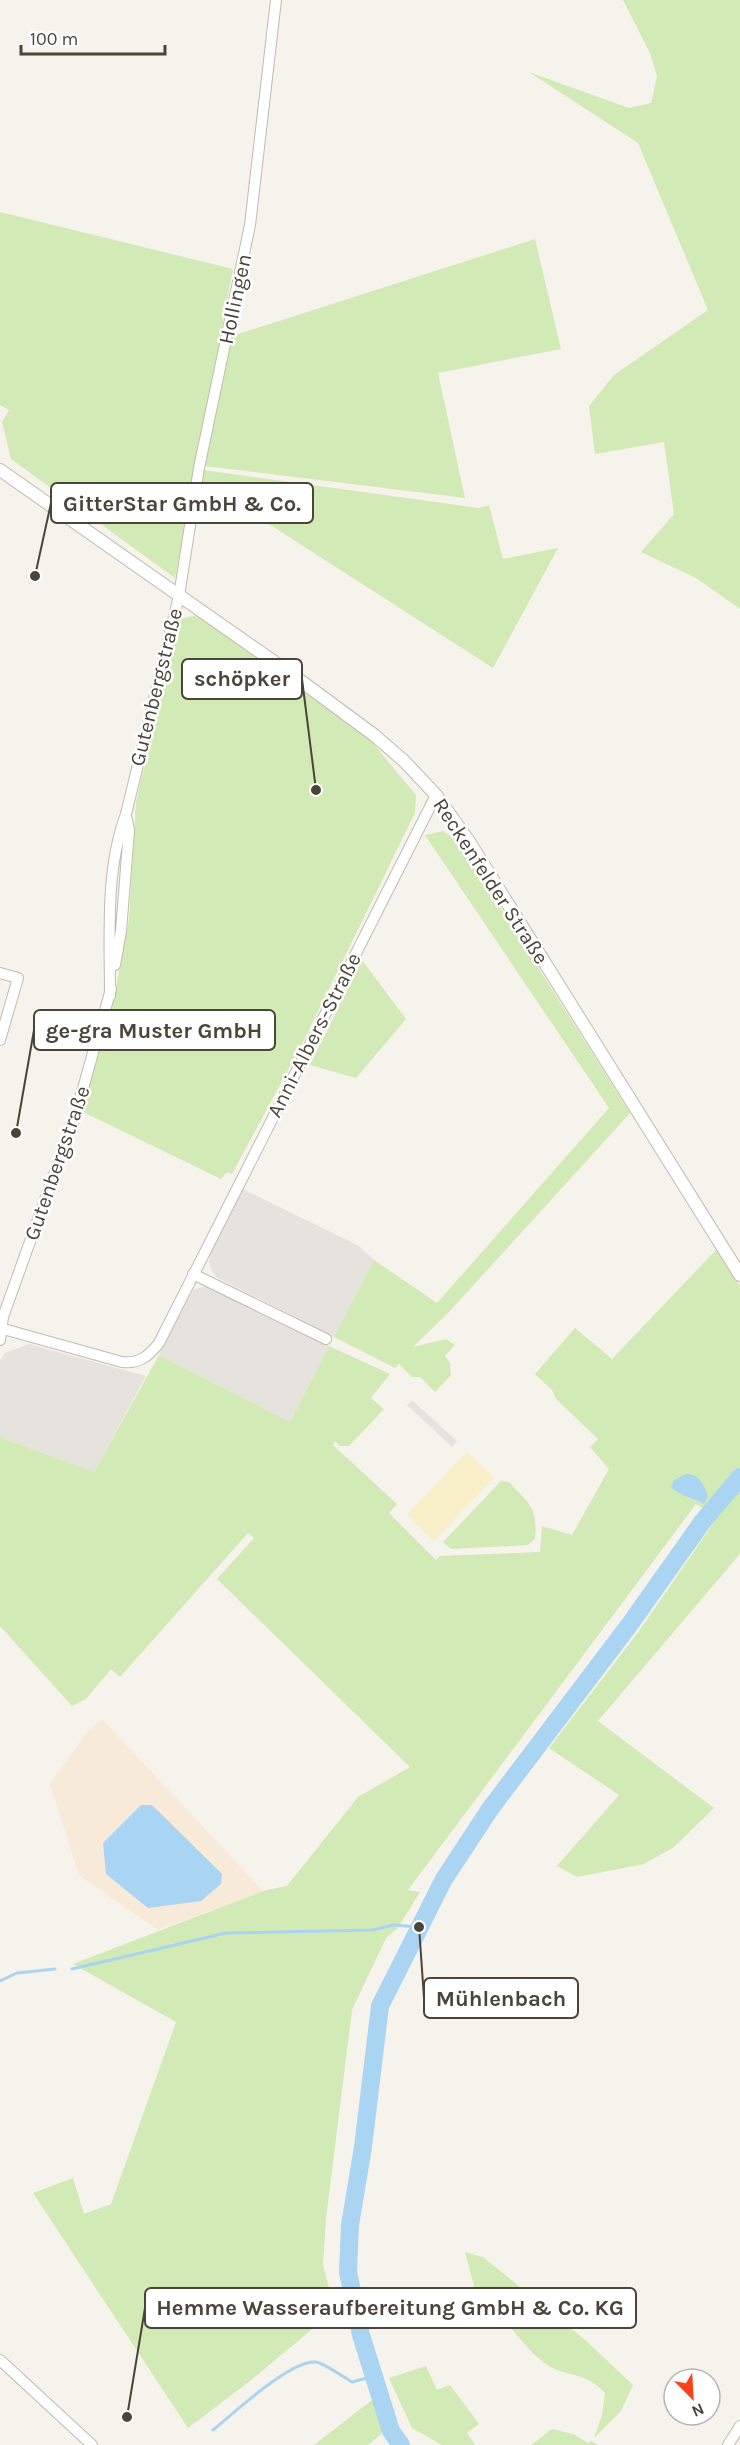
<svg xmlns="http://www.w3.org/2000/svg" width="740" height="2445" font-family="Karla,sans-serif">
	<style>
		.commercial { fill: #f7ead8 }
		.industrial { fill: #e6e2dd }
		.green { fill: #d2eab5 }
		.sand { fill: #f9efc9 }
		.parking { fill: #e5e3e0 }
		.water { fill: #a9d4f2 }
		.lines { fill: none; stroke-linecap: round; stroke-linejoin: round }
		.stream { stroke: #a9d4f2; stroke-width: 3 }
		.river { stroke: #a9d4f2; stroke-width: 18 }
		.minor-casing { stroke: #c2bbae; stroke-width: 12 }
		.tertiary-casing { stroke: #c2bbae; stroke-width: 14 }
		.minor { stroke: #fff; stroke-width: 10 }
		.tertiary { stroke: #fff; stroke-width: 12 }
		.labels { text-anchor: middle; stroke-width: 5; stroke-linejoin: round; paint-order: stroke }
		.street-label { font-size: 21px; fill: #4b4439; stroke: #fff }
		.leader { fill: none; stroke: #4b4439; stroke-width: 2 }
		.callout-dot { fill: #4b4439; stroke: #fff; stroke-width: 2 }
		.callout { fill: #fff; stroke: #4b4439; stroke-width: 2 }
		.callout-label { font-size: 22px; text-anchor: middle; font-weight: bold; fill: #4b4439 }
	</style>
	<rect width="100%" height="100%" fill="#f6f3ec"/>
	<path class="commercial" d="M 102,1719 L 263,1891 L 158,1930 L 79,1875 L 50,1784 L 88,1731 Z"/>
	<path class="industrial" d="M 243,1189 L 359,1246 L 374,1260 L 334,1337 L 216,1277 L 211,1269 L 209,1261 L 211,1252 Z
		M 206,1286 L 329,1346 L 290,1422 L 159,1355 L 193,1290 Z
		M 29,1344 L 146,1376 L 94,1472 L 0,1437 L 0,1361 L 5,1353 Z"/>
	<path class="green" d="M 623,0 L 740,0 L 740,609 L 696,578 L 641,552 L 674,514 L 664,442 L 595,454 L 589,406 L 614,375 L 708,310 L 638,143 L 529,72 L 629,108 L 651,103 L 657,76 L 650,53 Z
		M 0,212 L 233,269 L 175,578 L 11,459 L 2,422 L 9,410 L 0,405 Z
		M 535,239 L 561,349 L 438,373 L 465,498 L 205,466 L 232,336 Z
		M 203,470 L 479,508 L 489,505 L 503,559 L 558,548 L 493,668 L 202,481 Z
		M 197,615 L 371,741 L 416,795 L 415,813 L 304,1040 L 232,1174 L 227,1172 L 221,1179 L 81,1111 L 114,998 L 129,919 L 136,802 L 179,619 Z
		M 443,831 L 459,842 L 630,1113 L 449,1312 L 413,1347 L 446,1339 L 455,1345 L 445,1356 L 450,1363 L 451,1375 L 435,1392 L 420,1377 L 412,1377 L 399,1364 L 395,1368 L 334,1337 L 374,1260 L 437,1303 L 609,1108 L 425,835 Z
		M 362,960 L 406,1019 L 356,1078 L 310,1065 Z
		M 716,1250 L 740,1285 L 740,1554 L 598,1721 L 714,1808 L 674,1847 L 644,1864 L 577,1877 L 557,1866 L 619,1795 L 549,1748 L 639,1631 L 717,1518 L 696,1504 L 408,1890 L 420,1892 L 398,1928 L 386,1938 L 352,2010 L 326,2219 L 323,2265 L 335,2310 L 250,2381 L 188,2428 L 33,2193 L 73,2178 L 84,2214 L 111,2204 L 176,2022 L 73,1964 L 263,1891 L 287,1886 L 358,1797 L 410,1767 L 217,1579 L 254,1538 L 248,1533 L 120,1677 L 111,1669 L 86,1699 L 72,1706 L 0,1626 L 0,1437 L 94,1472 L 159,1355 L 290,1422 L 329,1346 L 390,1374 L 371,1398 L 384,1409 L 349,1446 L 340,1446 L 335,1441 L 333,1445 L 397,1504 L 389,1513 L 436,1560 L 440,1556 L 540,1552 L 542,1526 L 572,1535 L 609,1469 L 590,1447 L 598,1439 L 556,1399 L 552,1390 L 535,1374 L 575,1328 L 612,1359 Z
		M 501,1481 L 509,1482 C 529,1504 538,1507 535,1539 L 528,1545 L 451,1549 L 443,1542 Z
		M 465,2252 L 483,2257 L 584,2339 L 633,2385 L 621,2411 L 594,2438 L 602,2415 L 605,2393 C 584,2370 566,2378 546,2364 C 528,2351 515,2332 500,2315 L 488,2323 L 480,2309 Z
		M 426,2366 L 437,2390 L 450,2385 L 479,2424 L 467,2433 L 475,2445 L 442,2445 L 412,2428 L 389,2378 Z
		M 372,2400 L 384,2432 L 368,2445 L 314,2445 Z
		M 552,2429 L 573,2434 L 588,2443 L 591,2441 L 598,2445 L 531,2445 Z"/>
	<path class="sand" d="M 467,1452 L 494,1478 L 434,1541 L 407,1515 Z"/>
	<path class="parking" d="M 412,1400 L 457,1441 L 452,1447 L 407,1405 Z"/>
	<path class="water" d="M 686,1474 C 701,1475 703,1484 708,1496 L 704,1504 C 694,1498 678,1495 671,1487 L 674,1480 Z
		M 141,1805 L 152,1805 L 222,1874 L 221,1884 L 201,1901 L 148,1908 L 106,1874 L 103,1843 Z"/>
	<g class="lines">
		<path class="stream" d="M 72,1969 L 226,1933 L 373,1930 L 393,1925 L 419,1927
			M 0,1981 L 17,1973 L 55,1969
			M 213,2430 C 233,2414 291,2359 316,2362 C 324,2363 343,2377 352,2382 L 374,2376"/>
		<path class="river" d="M 401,2445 L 391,2431 L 361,2335 L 348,2272 L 350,2225 L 363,2147 L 380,2006 L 444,1879 L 490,1809 L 630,1624 L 703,1521 L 740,1477"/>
		<g class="minor-casing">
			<path id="minor" d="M 115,965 L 121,931 L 129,830 L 126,816
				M 0,973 L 18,978 L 0,1040
				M 110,996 C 110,936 105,870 126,814 L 179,596 L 199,468 L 250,225 L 276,0
				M 193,1274 L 326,1339
				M 0,1328 L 122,1362 C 139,1364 149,1356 159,1343 L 436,795
				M 0,1340 L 3,1317 L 76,1113 L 111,989
				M 0,2360 L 92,2445
				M 728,2445 L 740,2426"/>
		</g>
		<g class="tertiary-casing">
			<path id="tertiary" d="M 0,470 L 290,673 L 374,735 L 404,761 L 436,795 L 468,840 L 740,1275"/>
		</g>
		<use href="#minor" class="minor"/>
		<use href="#tertiary" class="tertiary"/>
	</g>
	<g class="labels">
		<g class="street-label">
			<text transform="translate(235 299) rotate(-78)" y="7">Hollingen</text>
			<text transform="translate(156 687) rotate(-76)" y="7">Gutenbergstraße</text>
			<text transform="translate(491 881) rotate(57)" y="7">Reckenfelder Straße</text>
			<text transform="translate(314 1035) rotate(-63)" y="7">Anni-Albers-Straße</text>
			<text transform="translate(57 1163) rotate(-71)" y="7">Gutenbergstraße</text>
		</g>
	</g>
	<path class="leader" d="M35 576L51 503M316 790L302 679M16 1133L34 1030M419 1927L424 1998M127 2417L145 2308"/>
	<g class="callout-dot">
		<circle cx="35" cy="576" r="6"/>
		<circle cx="316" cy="790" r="6"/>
		<circle cx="16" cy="1133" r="6"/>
		<circle cx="419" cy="1927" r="6"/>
		<circle cx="127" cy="2417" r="6"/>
	</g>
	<g class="callout">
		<rect x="51" y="483" width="262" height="40" rx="6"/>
		<rect x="182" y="659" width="120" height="40" rx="6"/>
		<rect x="34" y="1010" width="241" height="40" rx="6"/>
		<rect x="424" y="1978" width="154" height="40" rx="6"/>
		<rect x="145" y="2288" width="491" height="40" rx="6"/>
	</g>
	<g class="callout-label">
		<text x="182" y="511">GitterStar GmbH &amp; Co.</text>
		<text x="242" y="686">schöpker</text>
		<text x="154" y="1038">ge-gra Muster GmbH</text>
		<text x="501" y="2006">Mühlenbach</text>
		<text x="390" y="2315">Hemme Wasseraufbereitung GmbH &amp; Co. KG</text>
	</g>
	<g transform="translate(692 2397) rotate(156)"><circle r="28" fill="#ffffff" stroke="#b7b4b0" stroke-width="1.5"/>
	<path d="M0-4.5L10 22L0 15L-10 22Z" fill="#fc3f1d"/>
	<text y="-9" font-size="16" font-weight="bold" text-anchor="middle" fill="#4b4439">N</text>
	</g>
	<path d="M21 45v9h144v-9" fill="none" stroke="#4b4439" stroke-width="3"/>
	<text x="30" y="45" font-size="18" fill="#4b4439" stroke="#ffffff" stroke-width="4.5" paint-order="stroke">100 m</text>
</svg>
